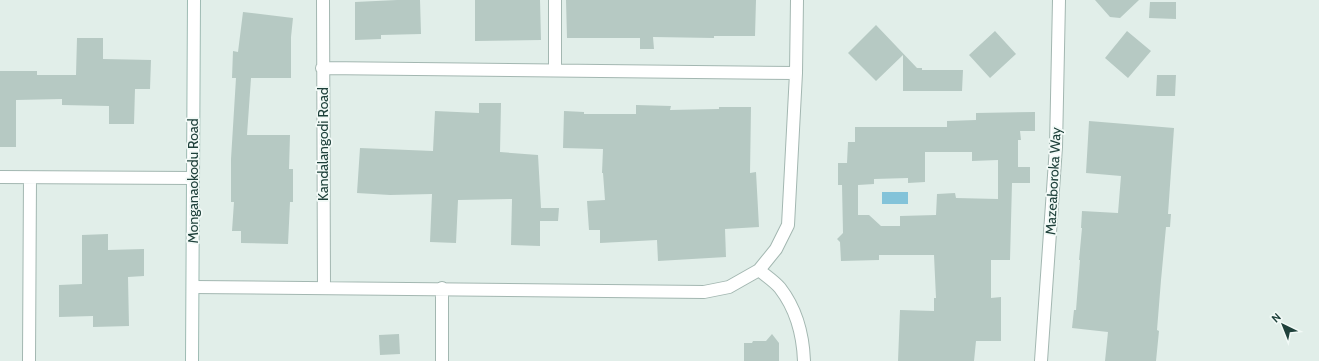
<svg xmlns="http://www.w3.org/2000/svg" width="1319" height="361" font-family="Cabin,sans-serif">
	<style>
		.water { fill: #83c3d9 }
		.building { fill: #b6c9c3; fill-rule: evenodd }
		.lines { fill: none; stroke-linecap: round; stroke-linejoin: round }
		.street-casing { stroke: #a3b7b1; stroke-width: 14 }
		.secondary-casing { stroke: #9ebbb3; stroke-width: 14 }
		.street { stroke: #fff; stroke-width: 12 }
		.secondary { stroke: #fff; stroke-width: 12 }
		.labels { text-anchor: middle; stroke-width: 3.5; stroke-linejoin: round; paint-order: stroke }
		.street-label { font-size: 14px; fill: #1f413b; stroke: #f2faf7 }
	</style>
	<rect width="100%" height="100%" fill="#e1eee9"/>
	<path class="water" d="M 882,192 L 908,192 L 908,204 L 882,204 Z"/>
	<path class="building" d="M 397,0 L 420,0 L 421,34 L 381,35 L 381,39 L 355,40 L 355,2 Z
		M 475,0 L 540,0 L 541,40 L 475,41 Z
		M 566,0 L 756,0 L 755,36 L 714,36 L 714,38 L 653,37 L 654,49 L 640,49 L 640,38 L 567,38 Z
		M 1095,0 L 1139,0 L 1120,18 L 1110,17 Z
		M 1150,2 L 1176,2 L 1176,19 L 1149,18 Z
		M 243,12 L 293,18 L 291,37 L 291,78 L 251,78 L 247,135 L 290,135 L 289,169 L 293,169 L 293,202 L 290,202 L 288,244 L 241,243 L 241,231 L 232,231 L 234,202 L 231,202 L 231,159 L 236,78 L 232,78 L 233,51 L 238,52 Z
		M 876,25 L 917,68 L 922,68 L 922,70 L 963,70 L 962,91 L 903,91 L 903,55 L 876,81 L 848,53 Z
		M 995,31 L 1016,54 L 990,78 L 969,55 Z
		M 1127,31 L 1151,51 L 1128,78 L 1105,58 Z
		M 77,38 L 103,38 L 103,59 L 151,60 L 150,89 L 135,89 L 134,124 L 109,124 L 109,106 L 62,105 L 62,99 L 16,100 L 16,147 L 0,147 L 0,71 L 37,71 L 37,75 L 76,75 Z
		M 1157,75 L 1176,75 L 1175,96 L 1156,96 Z
		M 479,103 L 501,103 L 500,152 L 538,155 L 541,208 L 559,208 L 558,221 L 540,221 L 540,246 L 511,245 L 512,199 L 458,200 L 456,243 L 430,242 L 432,194 L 390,195 L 357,193 L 360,148 L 433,151 L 435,111 L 479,113 Z
		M 636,105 L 671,106 L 670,110 L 719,109 L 719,107 L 751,107 L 750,173 L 756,172 L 759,227 L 725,229 L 726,257 L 658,261 L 657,240 L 600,243 L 600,230 L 589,230 L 587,201 L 605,200 L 603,173 L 602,173 L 603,149 L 563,148 L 564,111 L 584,112 L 584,114 L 636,114 Z
		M 1035,112 L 1035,131 L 1020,131 L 1021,140 L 1018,140 L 1018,167 L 1030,167 L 1030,183 L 1012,183 L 1010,260 L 991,260 L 991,298 L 1001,297 L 1001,341 L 976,341 L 974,361 L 898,361 L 900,310 L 934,311 L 934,298 L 936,298 L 934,255 L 879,255 L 879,260 L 841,261 L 840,242 L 837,239 L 843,233 L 842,185 L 838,185 L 838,163 L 847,163 L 848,142 L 855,142 L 855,127 L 947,127 L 947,121 L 976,120 L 976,113 ZM 925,152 L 972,152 L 972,161 L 998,160 L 998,199 L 956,198 L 955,193 L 937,194 L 936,215 L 900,216 L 900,226 L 881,226 L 869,215 L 858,215 L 858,185 L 874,184 L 874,179 L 908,178 L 908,183 L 925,182 Z
		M 1089,121 L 1174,128 L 1168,214 L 1171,214 L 1170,227 L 1166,227 L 1161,280 L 1157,330 L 1159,331 L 1156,361 L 1105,361 L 1108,332 L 1072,328 L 1074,310 L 1076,310 L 1080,260 L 1079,260 L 1082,228 L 1081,228 L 1082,211 L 1118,213 L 1121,176 L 1086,173 Z
		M 108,234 L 108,250 L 144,249 L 144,276 L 128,277 L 129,326 L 93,327 L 93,316 L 59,317 L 59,285 L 82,284 L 82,235 Z
		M 399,334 L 400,354 L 380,355 L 379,335 Z
		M 772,334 L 779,343 L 779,361 L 744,361 L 744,343 L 752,343 L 753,341 L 766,341 Z"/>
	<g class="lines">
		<g class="street-casing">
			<path id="street" d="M 323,0 L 324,288
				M 555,0 L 555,70
				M 322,68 L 796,73
				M 0,177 L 193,178
				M 759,270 C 766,276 774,281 780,288 C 797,310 803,334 804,361
				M 193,287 L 704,292 L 729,287 L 759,270 L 776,249 L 788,225 L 796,73 L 797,0
				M 29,361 L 30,178
				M 442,361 L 442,288
				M 1041,361 L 1056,147 L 1059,0"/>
		</g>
		<g class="secondary-casing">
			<path id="secondary" d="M 192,361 L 194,0"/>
		</g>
		<use href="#street" class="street"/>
		<use href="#secondary" class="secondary"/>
	</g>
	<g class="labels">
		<g class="street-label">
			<text transform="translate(323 144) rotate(-90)" y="5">Kandalangodi Road</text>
			<text transform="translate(193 181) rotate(-90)" y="5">Monganaokodu Road</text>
			<text transform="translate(1053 181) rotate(-87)" y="5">Mazeaboroka Way</text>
		</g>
	</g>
	<g transform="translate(1283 325) rotate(317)" stroke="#f2faf7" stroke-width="3" paint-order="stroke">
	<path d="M0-3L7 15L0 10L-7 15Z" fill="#1f413b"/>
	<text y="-6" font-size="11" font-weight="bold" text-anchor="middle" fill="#1f413b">N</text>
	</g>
</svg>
